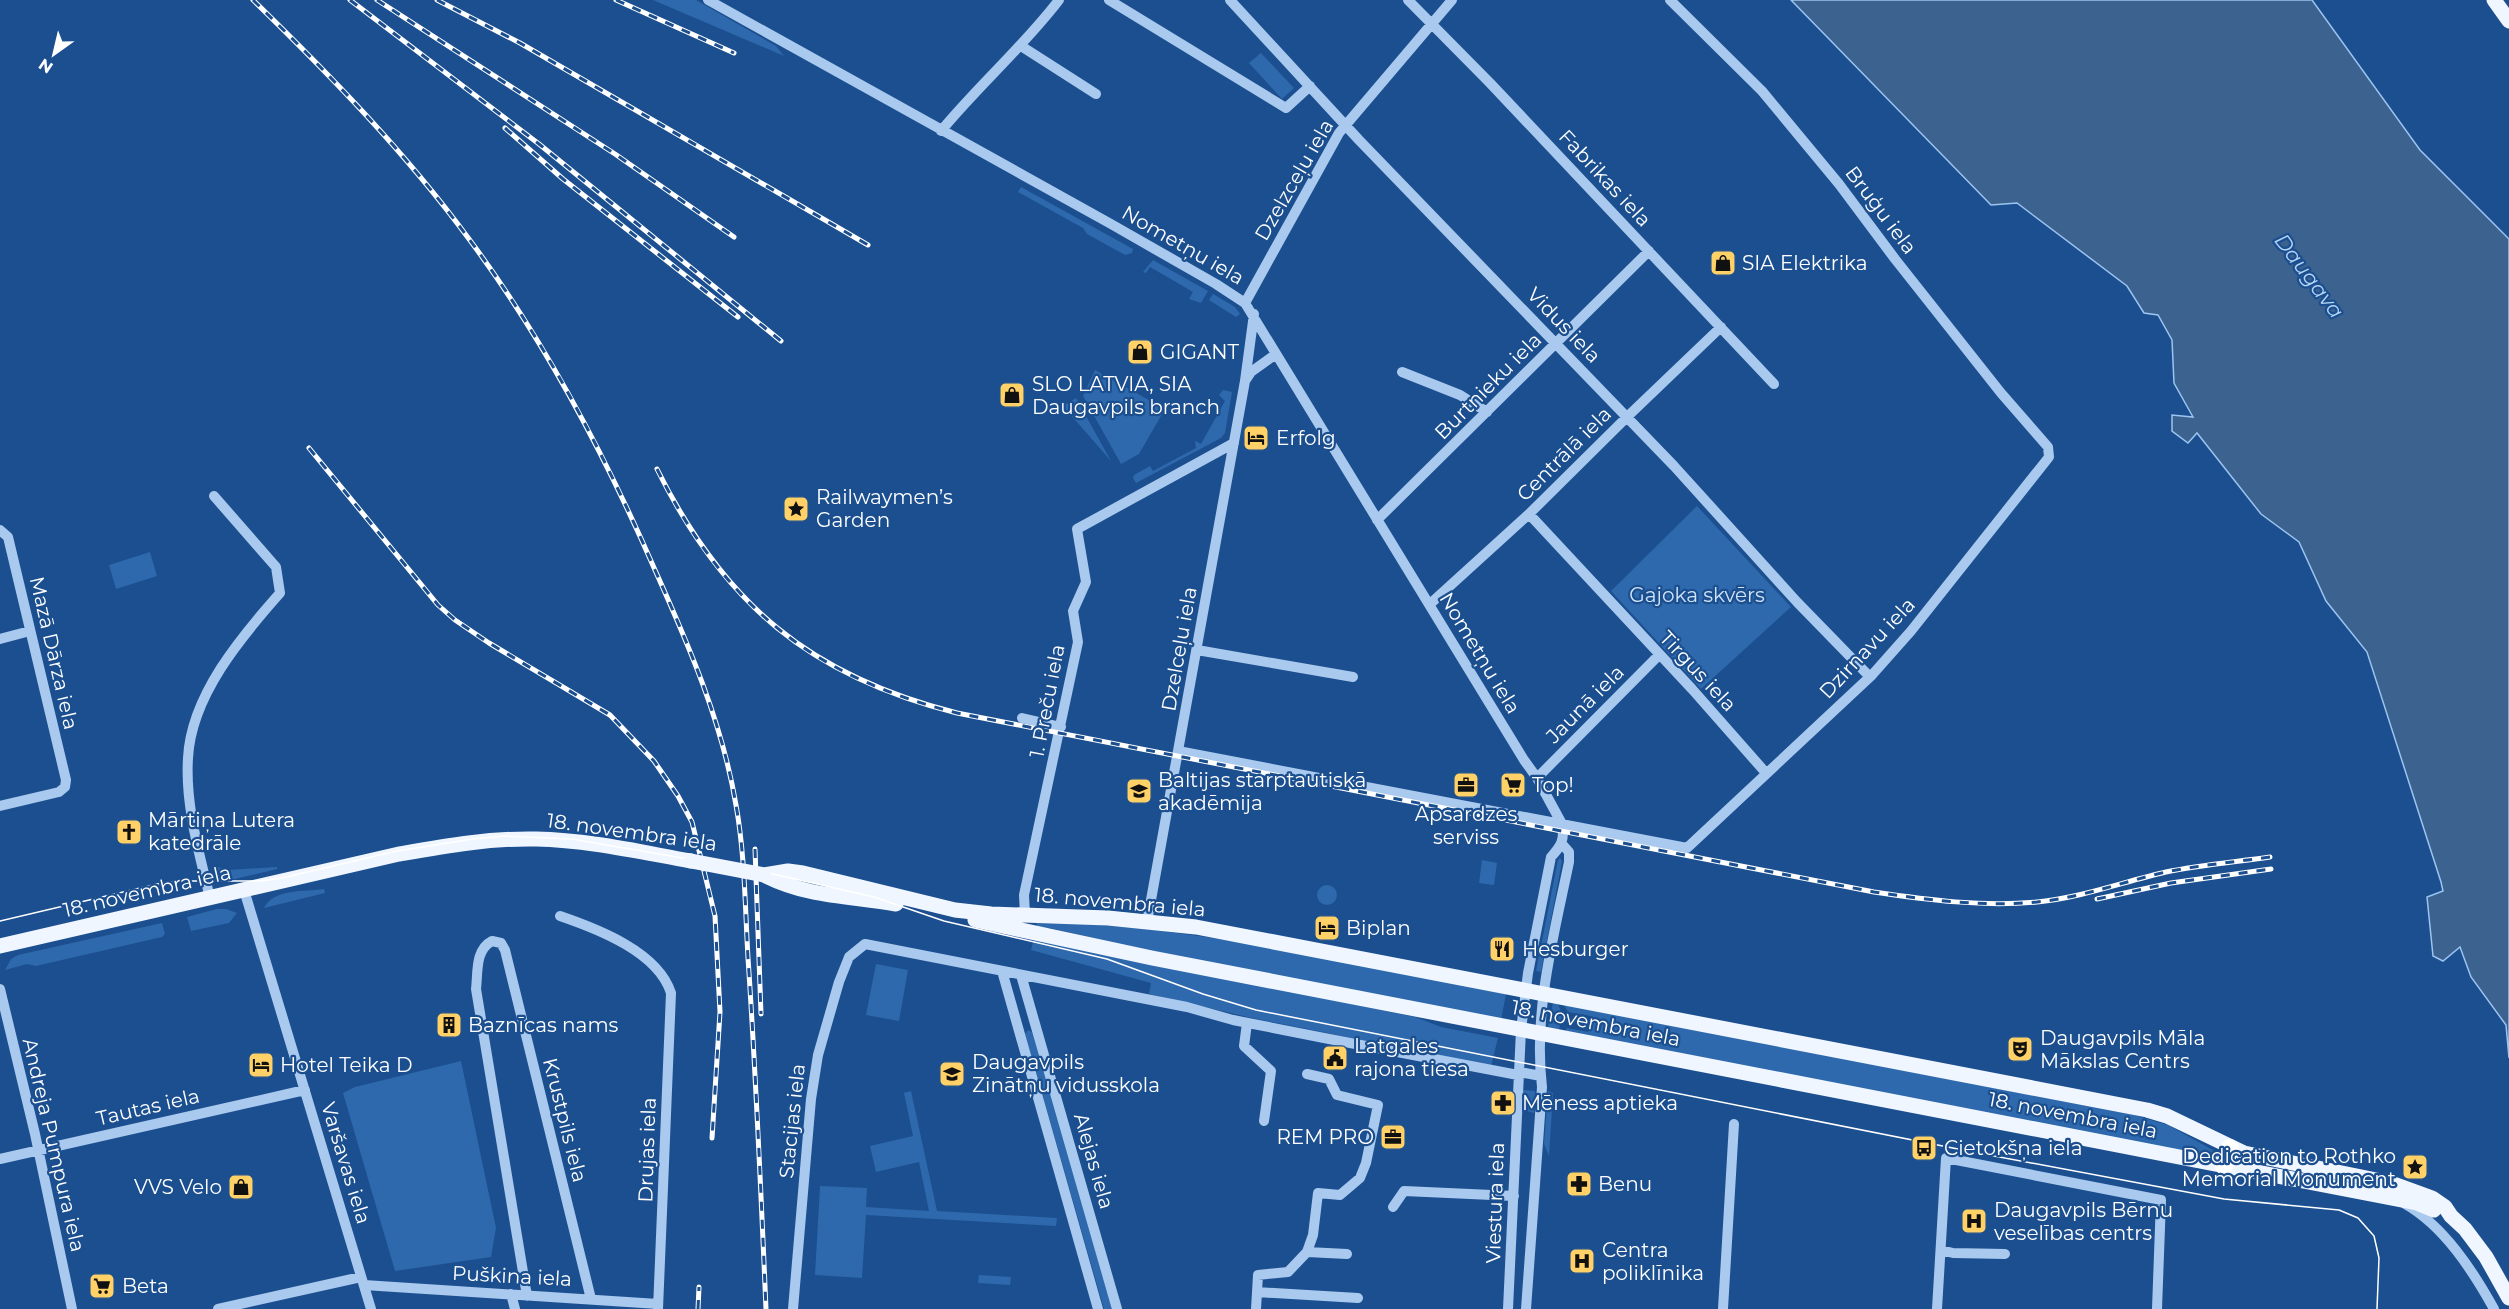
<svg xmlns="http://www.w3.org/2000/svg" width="2509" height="1309" font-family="Montserrat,sans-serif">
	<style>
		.green { fill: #2e69ad }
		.water { fill: #3c6290; stroke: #9cc4f0; stroke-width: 1.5 }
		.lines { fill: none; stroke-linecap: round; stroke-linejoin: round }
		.minor { stroke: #a9c9ee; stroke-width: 10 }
		.major { stroke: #f0f6ff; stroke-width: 15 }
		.highway { stroke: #fff; stroke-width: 18 }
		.tram { stroke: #fff; stroke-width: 1.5 }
		.rail-casing { stroke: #fff; stroke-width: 5 }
		.rail { stroke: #1b4f8f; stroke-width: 3; stroke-dasharray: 9; stroke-linecap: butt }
		.major-bridge { stroke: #f0f6ff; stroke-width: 15 }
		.labels { text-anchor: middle; stroke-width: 4.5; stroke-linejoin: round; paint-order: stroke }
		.street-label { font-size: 20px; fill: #fff; stroke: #1b4f8f }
		.poi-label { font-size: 20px; fill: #fff; stroke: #1b4f8f; text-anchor: start }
		.park-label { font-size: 20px; fill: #cfe3fa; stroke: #1b4f8f }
		.water-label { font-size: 21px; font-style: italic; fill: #b5d3f5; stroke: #1b4f8f }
	</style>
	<rect width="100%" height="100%" fill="#1b4f8f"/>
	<path class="green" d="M 653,0 L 696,0 L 776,46 L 784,56 Z
		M 1261,53 L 1294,88 L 1282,99 L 1249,63 Z
		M 1021,187 L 1133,249 L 1132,253 L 1125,255 L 1087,234 L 1083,228 L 1018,192 Z
		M 1153,260 L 1208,291 L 1201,303 L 1189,299 L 1193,292 L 1150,267 L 1146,273 L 1143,272 Z
		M 1213,294 L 1235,307 L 1240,314 L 1236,317 L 1209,300 Z
		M 1095,370 L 1165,409 L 1139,454 L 1121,464 L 1083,396 Z
		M 1223,390 L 1232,392 L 1225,433 L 1221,438 L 1136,483 L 1133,478 L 1134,475 L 1150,466 L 1153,471 L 1196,448 L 1195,441 L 1201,444 L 1225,401 L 1219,395 Z
		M 1076,398 L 1111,461 L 1063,406 Z
		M 1697,506 L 1791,607 L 1701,689 L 1611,591 Z
		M 150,552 L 157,576 L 116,589 L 109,565 Z
		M 1560,858 L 1562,861 L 1541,972 L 1536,971 L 1558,860 Z
		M 1482,860 L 1497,863 L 1494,885 L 1479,883 Z
		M 213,866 L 228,870 L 277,867 L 277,869 L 235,879 L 221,878 L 214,873 Z
		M1317 895a10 10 0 1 1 20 0a10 10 0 1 1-20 0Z
		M 324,889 L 325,893 L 264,908 C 274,888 306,892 324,889 Z
		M 217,909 L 226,909 L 237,913 L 229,923 L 191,931 L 187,917 Z
		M 1037,922 C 1195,925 1351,964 1506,994 L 1501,1020 L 1128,946 L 1050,928 L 1036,928 Z
		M 162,923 L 165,934 L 162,937 L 36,966 L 27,964 L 5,970 L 11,959 L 18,955 Z
		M 1034,939 L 1415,1017 L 1441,1027 L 1498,1038 L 1491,1066 L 1252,1018 L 1149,994 L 1151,983 L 1031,950 Z
		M 876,964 L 908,970 L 899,1021 L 866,1015 Z
		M 1553,1003 L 1558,1004 L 1562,1014 L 1559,1030 L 1551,1029 L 1548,1026 Z
		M 1564,1005 L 2134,1115 L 2168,1125 L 2220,1154 L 2217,1158 L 1565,1031 L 1567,1028 L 1588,1032 L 1591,1016 L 1568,1012 Z
		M 1028,1030 L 1032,1032 L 1112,1309 L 1104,1309 L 1025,1034 Z
		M 461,1061 L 496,1228 L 491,1257 L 395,1271 L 343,1093 L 355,1087 Z
		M 1523,1090 L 1535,1091 L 1534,1113 L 1523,1110 Z
		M 911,1091 L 937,1211 L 1057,1218 L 1056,1226 L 866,1215 L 862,1278 L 815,1275 L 820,1186 L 867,1188 L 866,1207 L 929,1211 L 919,1162 L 876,1172 L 870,1146 L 913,1136 L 904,1093 Z
		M 1548,1091 L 1553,1093 L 1549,1156 L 1544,1144 Z
		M 979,1275 L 1011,1277 L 1010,1285 L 978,1283 Z"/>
	<path class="water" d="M 1791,0 L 2312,0 L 2420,150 L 2509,239 L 2509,1058 L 2506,1025 L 2471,977 L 2460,947 L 2443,961 L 2433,956 L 2427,897 L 2443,891 L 2441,882 L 2367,652 L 2326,601 L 2299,542 L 2261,514 L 2197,433 L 2188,443 L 2172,431 L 2172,415 L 2193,417 L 2174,383 L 2172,340 L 2158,315 L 2144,313 L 2127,286 L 2017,203 L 1991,205 Z"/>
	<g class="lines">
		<path class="minor" d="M 708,0 L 1111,224 L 1216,284 L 1245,303 L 1524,760 L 1537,778 L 1562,824 C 1565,840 1561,846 1551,857 L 1528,973 L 1521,1030 L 1508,1309
			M 1109,0 L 1286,108 L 1310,86
			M 1230,0 L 1359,140 L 1674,466 L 1797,602 L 1870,677
			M 1408,0 L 1490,83 L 1774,384
			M 1021,46 L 1096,94
			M 941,131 C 979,85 1023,47 1059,0
			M 1245,303 L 1339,133 L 1452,0
			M 1402,372 L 1460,395 L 1487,412
			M 1245,381 L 1251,372 L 1276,354
			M 1529,514 L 1692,689 L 1766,773
			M 1377,520 L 1649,251
			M 0,530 L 8,537 L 66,780 L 65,787 L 59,792 L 0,806
			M 1430,604 L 1529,514 L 1627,417 L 1721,327
			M 0,639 L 30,631
			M 1197,650 L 1353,677
			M 1022,718 L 1061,727
			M 1178,751 L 1687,848 L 1872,675 L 1911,631 L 2049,457 L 2048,447 L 2001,393 L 1895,259 L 1839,184 L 1762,91 L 1670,0
			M 1537,778 L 1659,655
			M 244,890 L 371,1309
			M 210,898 C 199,852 185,805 188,758 C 191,696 241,637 280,593 L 276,567 L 214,496
			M 1025,915 L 1024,895 L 1078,642 L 1073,611 L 1086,582 L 1077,529 L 1234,443
			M 560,916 C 598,929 658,952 671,993 L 658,1309
			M 1147,922 L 1245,381 L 1254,314
			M 1002,971 L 1098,1309
			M 1021,975 L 1117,1309
			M 0,989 L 35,1134 L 72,1309
			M 1247,1023 L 1244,1046 L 1271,1071 L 1264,1121
			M 0,1159 L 305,1090
			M 2405,1204 C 2444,1226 2473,1271 2494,1309
			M 1393,1207 L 1404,1191 L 1514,1196
			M 1941,1250 L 1953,1253 L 2005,1254
			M 1307,1252 L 1347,1254
			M 364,1285 L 658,1304
			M 1257,1292 L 1358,1298
			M 511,1294 L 515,1309
			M 527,1296 L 476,989 C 478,972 475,950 492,941 L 501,943 L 505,950 L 591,1299
			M 218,1309 L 361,1277
			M 793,1309 L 811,1099 L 818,1055 L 839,982 L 849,957 L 865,944 L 1187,1007 L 1233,1020 L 1324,1038 L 1518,1075 L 1525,1073 L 1541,1076
			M 1256,1309 L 1258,1275 L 1288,1272 L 1307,1252 L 1313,1235 L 1318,1193 L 1340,1195 L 1360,1178 L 1366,1163 L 1378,1105 L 1337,1095 L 1329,1079 L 1307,1074
			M 1526,1309 L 1542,1087 C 1533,1012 1554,935 1569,862 L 1569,852 L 1562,844
			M 1723,1309 L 1734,1124
			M 1937,1309 L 1946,1158 L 2161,1200 L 2157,1309"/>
		<path class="major" d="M 2494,0 L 2509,21
			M 764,875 L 788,871 L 803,873 L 955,910 L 991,914 L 1108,918 L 1196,927 L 2147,1110 L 2167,1116 L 2244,1153 L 2391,1183 L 2432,1198 L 2445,1207 L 2451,1216 L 2465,1229 L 2486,1257 L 2509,1298
			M 764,875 C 807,897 849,896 896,904
			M 975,920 L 1152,958 L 2417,1203 L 2434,1210
			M 0,946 L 399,854 C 445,846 490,838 536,839 C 588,840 640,852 691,861"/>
		<path class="highway" d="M 2224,1166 L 2230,1148"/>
		<path class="tram" d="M 0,921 L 157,884 L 182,881 L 261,881 L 282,878 L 397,851 L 473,839 L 504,836 L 572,839 L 764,872 L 874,897 L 944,921 L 1107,959 L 1203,994 L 1256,1010 L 1973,1152 L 2224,1199 L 2339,1210 L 2358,1218 L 2374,1236 L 2379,1258 L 2377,1309"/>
		<g class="rail-casing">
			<path id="rail" d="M 253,0 C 330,75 405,152 469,239 C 545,341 604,453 655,570 C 689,646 722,722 736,805 C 745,855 745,907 748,958 C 756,1075 761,1192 766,1309
				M 350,0 L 539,144 L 781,341
				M 377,0 L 615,154 L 734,237
				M 437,0 L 520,43 L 868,245
				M 616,0 L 734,53
				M 505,128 L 563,179 L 738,317
				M 309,448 L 438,605 L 455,620 L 489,643 L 610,715 L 654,761 L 678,796 L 692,822 L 715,916 L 720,1012 L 712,1138
				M 657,469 C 724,604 810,676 957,713 L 1874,892 C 1928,900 1983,907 2037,902 C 2084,897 2122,882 2166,872 C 2200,865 2235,862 2270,857
				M 755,849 L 761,1014
				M 2097,899 L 2171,883 L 2271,869
				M 698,1309 L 699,1287"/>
		</g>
		<use href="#rail" class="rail"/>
		<path class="major-bridge" d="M 691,861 L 764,875"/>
	</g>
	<defs>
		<g id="shop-square" transform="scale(1.35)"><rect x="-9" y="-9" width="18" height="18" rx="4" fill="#ffd166" stroke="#1b4f8f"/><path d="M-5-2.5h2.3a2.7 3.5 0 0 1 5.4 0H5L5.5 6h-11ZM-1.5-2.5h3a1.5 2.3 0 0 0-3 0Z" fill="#111"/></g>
		<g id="hotel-square" transform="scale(1.35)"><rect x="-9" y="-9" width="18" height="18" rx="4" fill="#ffd166" stroke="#1b4f8f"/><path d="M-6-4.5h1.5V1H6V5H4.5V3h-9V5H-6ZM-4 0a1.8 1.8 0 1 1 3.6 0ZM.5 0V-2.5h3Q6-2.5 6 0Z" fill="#111"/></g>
		<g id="sight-square" transform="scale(1.35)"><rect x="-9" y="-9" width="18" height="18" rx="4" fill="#ffd166" stroke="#1b4f8f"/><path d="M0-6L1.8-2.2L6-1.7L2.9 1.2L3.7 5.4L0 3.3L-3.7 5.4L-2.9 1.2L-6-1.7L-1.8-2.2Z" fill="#111"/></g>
		<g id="office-square" transform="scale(1.35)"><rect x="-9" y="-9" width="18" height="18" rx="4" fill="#ffd166" stroke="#1b4f8f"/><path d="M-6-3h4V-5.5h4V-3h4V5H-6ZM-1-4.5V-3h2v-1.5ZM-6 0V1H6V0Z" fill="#111"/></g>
		<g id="supermarket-square" transform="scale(1.35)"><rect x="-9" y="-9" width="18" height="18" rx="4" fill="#ffd166" stroke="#1b4f8f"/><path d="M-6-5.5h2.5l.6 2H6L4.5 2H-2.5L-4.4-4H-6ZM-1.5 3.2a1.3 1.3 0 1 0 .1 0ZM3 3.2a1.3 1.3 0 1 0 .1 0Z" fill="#111"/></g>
		<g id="university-square" transform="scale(1.35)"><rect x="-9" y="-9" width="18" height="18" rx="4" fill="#ffd166" stroke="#1b4f8f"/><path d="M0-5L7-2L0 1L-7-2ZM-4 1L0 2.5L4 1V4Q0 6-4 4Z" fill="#111"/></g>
		<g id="church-square" transform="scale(1.35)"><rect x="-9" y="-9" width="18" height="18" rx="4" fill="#ffd166" stroke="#1b4f8f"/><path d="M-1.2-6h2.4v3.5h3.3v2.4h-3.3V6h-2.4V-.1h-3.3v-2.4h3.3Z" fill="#111"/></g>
		<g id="restaurant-square" transform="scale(1.35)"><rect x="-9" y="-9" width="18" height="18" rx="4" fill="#ffd166" stroke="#1b4f8f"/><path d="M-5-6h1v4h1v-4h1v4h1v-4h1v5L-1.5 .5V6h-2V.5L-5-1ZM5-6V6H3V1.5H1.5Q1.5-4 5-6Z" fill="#111"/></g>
		<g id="building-square" transform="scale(1.35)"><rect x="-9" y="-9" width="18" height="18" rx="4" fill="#ffd166" stroke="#1b4f8f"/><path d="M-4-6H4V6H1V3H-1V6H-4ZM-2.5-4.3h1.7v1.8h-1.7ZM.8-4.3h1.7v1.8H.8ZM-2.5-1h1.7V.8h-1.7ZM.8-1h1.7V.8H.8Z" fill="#111"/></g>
		<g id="theatre-square" transform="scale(1.35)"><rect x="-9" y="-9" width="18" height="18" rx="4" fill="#ffd166" stroke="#1b4f8f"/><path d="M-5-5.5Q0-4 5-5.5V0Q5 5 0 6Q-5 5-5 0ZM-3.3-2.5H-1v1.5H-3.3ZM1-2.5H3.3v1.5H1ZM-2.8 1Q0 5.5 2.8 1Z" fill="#111"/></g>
		<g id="civic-square" transform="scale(1.35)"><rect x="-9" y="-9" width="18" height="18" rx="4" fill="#ffd166" stroke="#1b4f8f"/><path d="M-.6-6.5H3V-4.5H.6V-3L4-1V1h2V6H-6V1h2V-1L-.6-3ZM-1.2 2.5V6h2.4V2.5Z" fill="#111"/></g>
		<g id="school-square" transform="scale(1.35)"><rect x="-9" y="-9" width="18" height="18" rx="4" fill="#ffd166" stroke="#1b4f8f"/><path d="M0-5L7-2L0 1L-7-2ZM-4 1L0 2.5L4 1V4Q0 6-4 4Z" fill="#111"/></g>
		<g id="pharmacy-square" transform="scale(1.35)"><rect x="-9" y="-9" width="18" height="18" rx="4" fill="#ffd166" stroke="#1b4f8f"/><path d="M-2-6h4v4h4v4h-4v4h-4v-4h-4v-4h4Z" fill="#111"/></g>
		<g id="bus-square" transform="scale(1.35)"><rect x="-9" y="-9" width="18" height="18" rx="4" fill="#ffd166" stroke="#1b4f8f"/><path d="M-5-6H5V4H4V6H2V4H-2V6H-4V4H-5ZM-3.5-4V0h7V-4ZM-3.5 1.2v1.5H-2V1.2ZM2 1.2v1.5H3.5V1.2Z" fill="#111"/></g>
		<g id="hospital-square" transform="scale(1.35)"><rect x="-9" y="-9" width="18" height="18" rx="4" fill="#ffd166" stroke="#1b4f8f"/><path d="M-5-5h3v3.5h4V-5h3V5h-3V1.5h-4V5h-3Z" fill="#111"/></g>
	</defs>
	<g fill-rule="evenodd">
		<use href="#shop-square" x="1723" y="263"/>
		<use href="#shop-square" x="1140" y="352"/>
		<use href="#shop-square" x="1012" y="395"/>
		<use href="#hotel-square" x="1256" y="438"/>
		<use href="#sight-square" x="796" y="509"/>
		<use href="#office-square" x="1466" y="785"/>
		<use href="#supermarket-square" x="1513" y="785"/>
		<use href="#university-square" x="1139" y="791"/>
		<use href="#church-square" x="129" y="832"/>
		<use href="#hotel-square" x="1327" y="928"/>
		<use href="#restaurant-square" x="1502" y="949"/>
		<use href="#building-square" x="449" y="1025"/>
		<use href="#theatre-square" x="2020" y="1049"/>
		<use href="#civic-square" x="1335" y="1058"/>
		<use href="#hotel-square" x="261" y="1065"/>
		<use href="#school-square" x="952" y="1074"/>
		<use href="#pharmacy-square" x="1503" y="1103"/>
		<use href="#office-square" x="1393" y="1137"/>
		<use href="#bus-square" x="1924" y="1148"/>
		<use href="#sight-square" x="2415" y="1167"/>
		<use href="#pharmacy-square" x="1579" y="1184"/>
		<use href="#shop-square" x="241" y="1187"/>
		<use href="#hospital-square" x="1974" y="1221"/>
		<use href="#hospital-square" x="1582" y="1261"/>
		<use href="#supermarket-square" x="102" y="1286"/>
	</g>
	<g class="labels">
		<g class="street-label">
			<text transform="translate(1605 178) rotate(47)" y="7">Fabrikas iela</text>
			<text transform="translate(1294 180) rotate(-60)" y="7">Dzelzceļu iela</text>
			<text transform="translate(1881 210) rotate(53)" y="7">Bruģu iela</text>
			<text transform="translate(1183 245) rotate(30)" y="7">Nometņu iela</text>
			<text transform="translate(1564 325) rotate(46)" y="7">Vidus iela</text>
			<text transform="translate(1488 386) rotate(-45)" y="7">Burtnieku iela</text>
			<text transform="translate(1564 454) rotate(-45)" y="7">Centrālā iela</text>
			<text transform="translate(1867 648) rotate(-47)" y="7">Dzirnavu iela</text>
			<text transform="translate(1179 649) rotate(-80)" y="7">Dzelceļu iela</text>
			<text transform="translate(54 653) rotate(77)" y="7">Mazā Dārza iela</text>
			<text transform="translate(1480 653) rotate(59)" y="7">Nometņu iela</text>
			<text transform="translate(1698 671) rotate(47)" y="7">Tirgus iela</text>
			<text transform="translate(1047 701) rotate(-79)" y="7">1. Preču iela</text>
			<text transform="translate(1585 704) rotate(-45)" y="7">Jaunā iela</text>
			<text transform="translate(632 832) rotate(8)" y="7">18. novembra iela</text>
			<text transform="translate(147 891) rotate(-13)" y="7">18. novembra iela</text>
			<text transform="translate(1120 902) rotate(5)" y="7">18. novembra iela</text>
			<text transform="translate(1596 1023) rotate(11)" y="7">18. novembra iela</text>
			<text transform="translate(148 1107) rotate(-13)" y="7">Tautas iela</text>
			<text transform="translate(2073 1115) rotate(11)" y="7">18. novembra iela</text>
			<text transform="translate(565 1120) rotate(76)" y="7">Krustpils iela</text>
			<text transform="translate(792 1121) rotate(-84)" y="7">Stacijas iela</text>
			<text transform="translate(54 1145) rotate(77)" y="7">Andreja Pumpura iela</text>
			<text transform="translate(647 1150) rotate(-88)" y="7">Drujas iela</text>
			<text transform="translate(1094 1161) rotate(74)" y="7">Alejas iela</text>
			<text transform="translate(346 1163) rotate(73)" y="7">Varšavas iela</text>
			<text transform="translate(1495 1203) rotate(-88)" y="7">Viestura iela</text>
			<text transform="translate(512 1276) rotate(3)" y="7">Puškina iela</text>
		</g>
		<g class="poi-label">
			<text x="1742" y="270">SIA Elektrika</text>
			<text x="1160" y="359">GIGANT</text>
			<text x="1032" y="391">SLO LATVIA, SIA<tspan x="1032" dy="23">Daugavpils branch</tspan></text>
			<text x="1276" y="445">Erfolg</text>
			<text x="816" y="504">Railwaymen’s<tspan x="816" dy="23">Garden</tspan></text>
			<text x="1158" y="787">Baltijas starptautiskā<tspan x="1158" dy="23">akadēmija</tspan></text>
			<text x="1532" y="792">Top!</text>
			<text x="1466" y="821" text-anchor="middle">Apsardzes<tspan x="1466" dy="23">serviss</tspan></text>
			<text x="148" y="827">Mārtiņa Lutera<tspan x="148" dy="23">katedrāle</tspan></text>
			<text x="1346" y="935">Biplan</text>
			<text x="1522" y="956">Hesburger</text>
			<text x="468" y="1032">Baznīcas nams</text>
			<text x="2040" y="1045">Daugavpils Māla<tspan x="2040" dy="23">Mākslas Centrs</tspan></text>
			<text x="1354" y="1053">Latgales<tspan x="1354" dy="23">rajona tiesa</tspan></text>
			<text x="972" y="1069">Daugavpils<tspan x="972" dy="23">Zinātņu vidusskola</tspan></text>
			<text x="280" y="1072">Hotel Teika D</text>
			<text x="1522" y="1110">Mēness aptieka</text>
			<text x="1374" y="1144" text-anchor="end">REM PRO</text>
			<text x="1944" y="1155">Cietokšņa iela</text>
			<text x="2396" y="1163" text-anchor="end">Dedication to Rothko<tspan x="2396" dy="23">Memorial Monument</tspan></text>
			<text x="1598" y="1191">Benu</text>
			<text x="222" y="1194" text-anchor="end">VVS Velo</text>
			<text x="1994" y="1217">Daugavpils Bērnu<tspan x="1994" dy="23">veselības centrs</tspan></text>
			<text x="1602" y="1257">Centra<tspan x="1602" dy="23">poliklīnika</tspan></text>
			<text x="122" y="1293">Beta</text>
		</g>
		<g class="park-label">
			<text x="1697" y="602">Gajoka skvērs</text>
		</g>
		<g class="water-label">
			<text transform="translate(2309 276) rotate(53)" y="7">Daugava</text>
		</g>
	</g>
	<g transform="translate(54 54) rotate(214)" stroke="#1b4f8f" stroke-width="4.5" paint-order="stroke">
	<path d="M0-4.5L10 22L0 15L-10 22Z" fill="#ffffff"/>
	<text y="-9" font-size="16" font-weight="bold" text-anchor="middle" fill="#ffffff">N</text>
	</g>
</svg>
